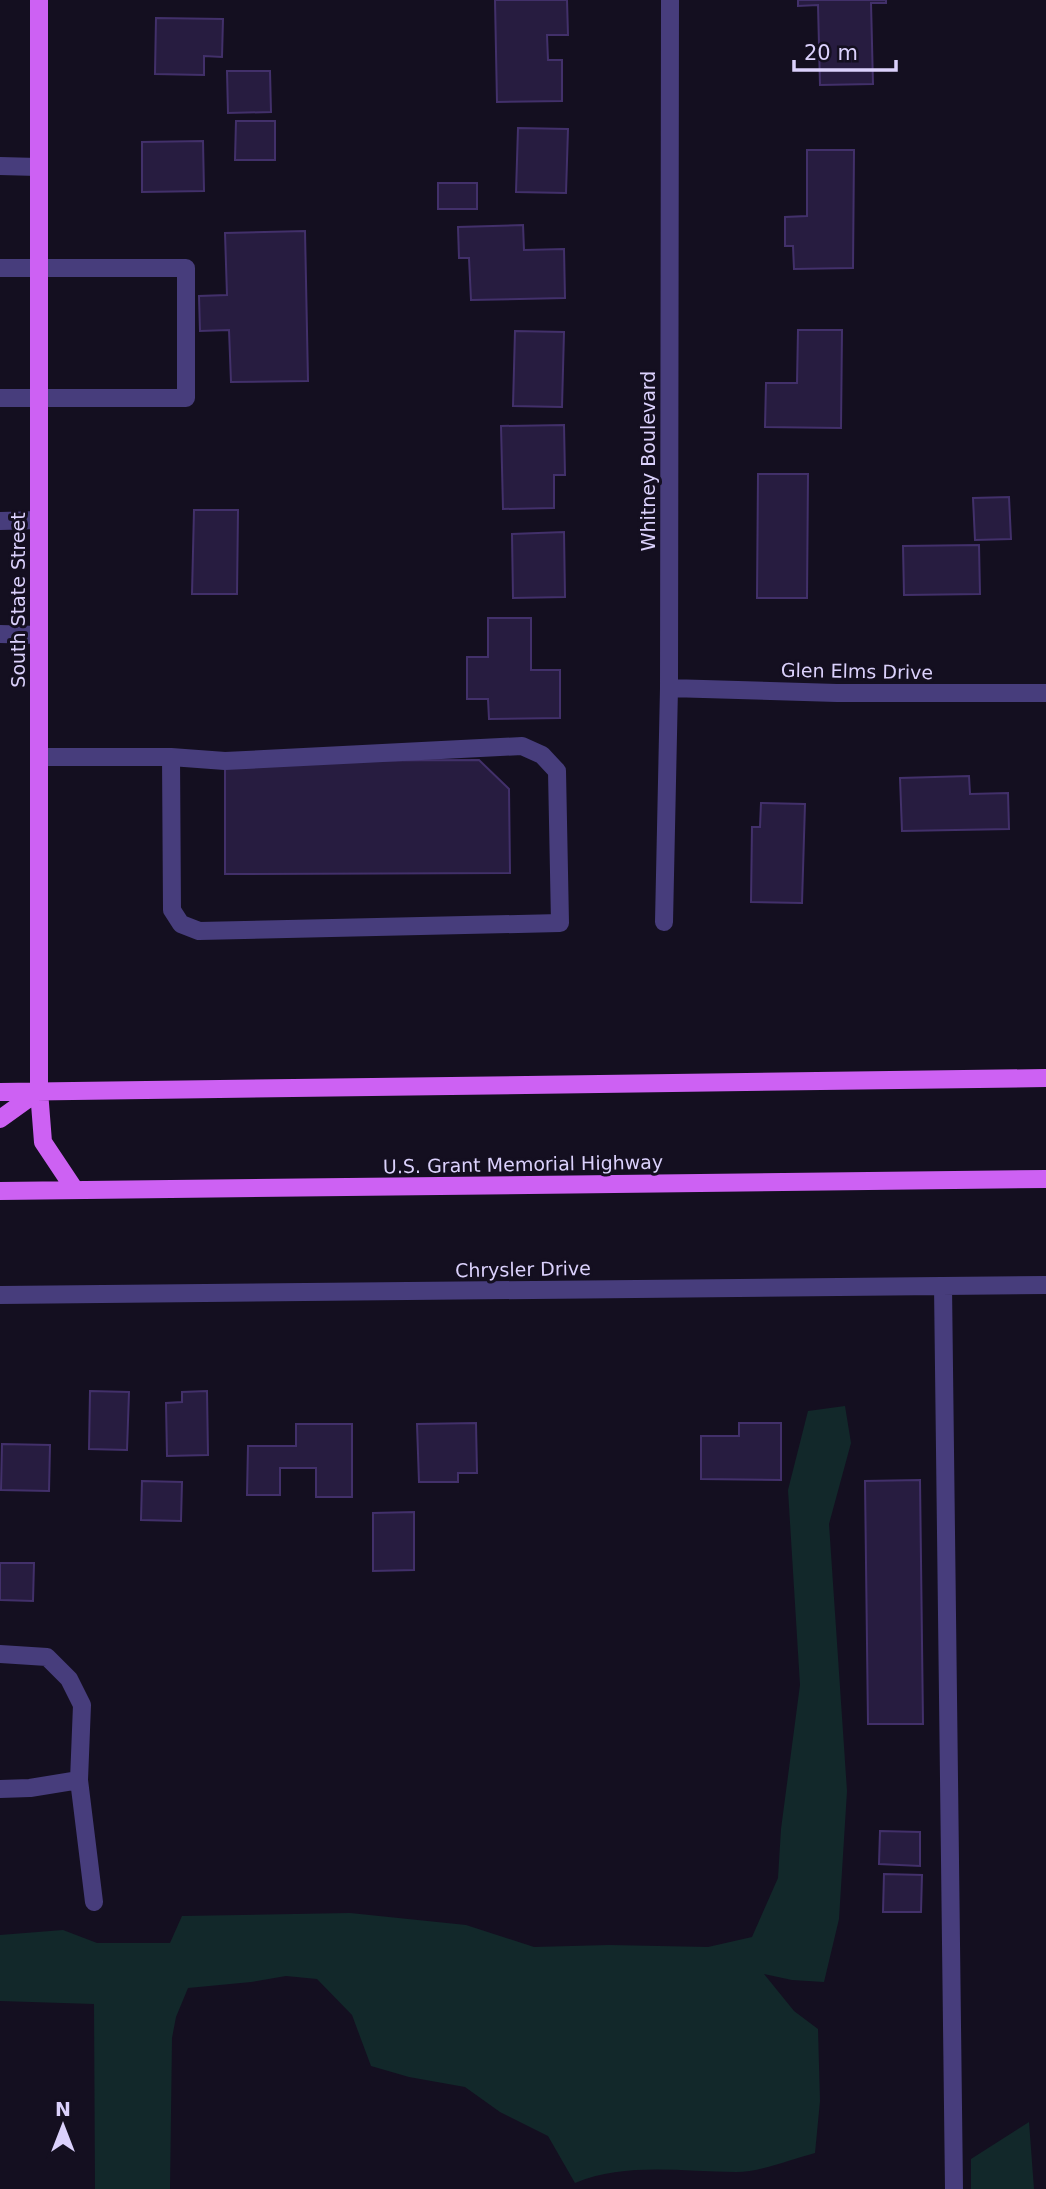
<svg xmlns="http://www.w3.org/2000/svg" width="1046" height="2189" font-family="'DejaVu Sans',sans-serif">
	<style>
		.green { fill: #12282a }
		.building { fill: #271c40; stroke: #42306a; stroke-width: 2 }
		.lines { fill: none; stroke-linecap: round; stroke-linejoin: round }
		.minor { stroke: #473d7c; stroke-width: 18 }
		.major { stroke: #cd61f3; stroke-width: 18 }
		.labels { text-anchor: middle; stroke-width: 6; stroke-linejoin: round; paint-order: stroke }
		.street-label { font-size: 19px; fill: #dbd1fc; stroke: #140f20 }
	</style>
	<rect width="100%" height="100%" fill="#140f20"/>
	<path class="green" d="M 845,1406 L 851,1443 L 829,1524 L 847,1791 L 839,1919 L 824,1982 L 792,1980 L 764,1974 L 794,2011 L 818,2029 L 820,2101 L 815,2153 C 792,2159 760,2172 736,2172 C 682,2172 625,2162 575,2183 L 548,2136 L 500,2112 L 465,2087 L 409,2077 L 371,2066 L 352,2015 L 317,1979 L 286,1976 L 251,1982 L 188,1988 L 176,2017 L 172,2038 L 170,2189 L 95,2189 L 94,2004 L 0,2001 L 0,1935 L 63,1930 L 97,1943 L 170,1943 L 182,1916 L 350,1913 L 466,1925 L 534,1947 L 609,1945 L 708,1947 L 752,1937 L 778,1878 L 781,1829 L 800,1685 L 788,1490 L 808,1411 Z
		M 1029,2122 L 1034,2189 L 971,2189 L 971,2159 Z"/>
	<path class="building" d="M 495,0 L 567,0 L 568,35 L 547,35 L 548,60 L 562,60 L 562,101 L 497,102 Z
		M 798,0 L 886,0 L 886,3 L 871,3 L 873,84 L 820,85 L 818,5 L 798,6 Z
		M 156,18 L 223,19 L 222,57 L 204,56 L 204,75 L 155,74 Z
		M 227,71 L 270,71 L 271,112 L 228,113 Z
		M 236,121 L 275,121 L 275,160 L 235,160 Z
		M 518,128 L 568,129 L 566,193 L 516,192 Z
		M 203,141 L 204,191 L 142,192 L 142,142 Z
		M 807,150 L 854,150 L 853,268 L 794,269 L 793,246 L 785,246 L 785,217 L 807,216 Z
		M 438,183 L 477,183 L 477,209 L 438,209 Z
		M 523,225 L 524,250 L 564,249 L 565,298 L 471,300 L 469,258 L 459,258 L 458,227 Z
		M 305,231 L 308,381 L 231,382 L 229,330 L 200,331 L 199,296 L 227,295 L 225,233 Z
		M 798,330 L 842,330 L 841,428 L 765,427 L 766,383 L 797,383 Z
		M 515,331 L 564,332 L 562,407 L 513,406 Z
		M 564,425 L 565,475 L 554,475 L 554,508 L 503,509 L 501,426 Z
		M 758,474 L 808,474 L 807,598 L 757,598 Z
		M 1009,497 L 1011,539 L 975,540 L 973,498 Z
		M 194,510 L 238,510 L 237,594 L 192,594 Z
		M 564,532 L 565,597 L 513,598 L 512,534 Z
		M 979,545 L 980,594 L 904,595 L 903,546 Z
		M 488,618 L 531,618 L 531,670 L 560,670 L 560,718 L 489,719 L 488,699 L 467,699 L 467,657 L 488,657 Z
		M 479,760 L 509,789 L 510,873 L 225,874 L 225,761 Z
		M 969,776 L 970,794 L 1008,793 L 1009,829 L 902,831 L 900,778 Z
		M 761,803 L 805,804 L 802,903 L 751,902 L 752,827 L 760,827 Z
		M 90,1391 L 129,1392 L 127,1450 L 89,1449 Z
		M 207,1391 L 208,1455 L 167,1456 L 166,1403 L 182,1402 L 182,1392 Z
		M 476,1423 L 477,1473 L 458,1473 L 458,1482 L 419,1482 L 417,1424 Z
		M 739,1423 L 781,1423 L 781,1480 L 701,1479 L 701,1436 L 739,1436 Z
		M 296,1424 L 352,1424 L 352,1497 L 316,1497 L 316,1468 L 280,1468 L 280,1495 L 247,1495 L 248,1446 L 296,1446 Z
		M 2,1444 L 50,1445 L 49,1491 L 1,1490 Z
		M 920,1480 L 923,1724 L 868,1724 L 865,1481 Z
		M 142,1481 L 182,1482 L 181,1521 L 141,1520 Z
		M 414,1512 L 414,1570 L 373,1571 L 373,1513 Z
		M 0,1563 L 34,1563 L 33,1601 L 0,1600 Z
		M 880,1831 L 920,1832 L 920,1866 L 879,1864 Z
		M 884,1874 L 922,1875 L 921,1912 L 883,1912 Z"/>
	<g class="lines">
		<path class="minor" d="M 0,166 L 38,167
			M 0,268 L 186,268 L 186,398 L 0,398
			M 0,521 L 38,520
			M 0,634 L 39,635
			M 669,688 L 837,693 L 1046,693
			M 39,757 L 171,757 L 172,910 L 181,924 L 199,931 L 560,923 L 557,771 L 542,755 L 522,746 L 225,761 L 171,757
			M 664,922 L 669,688 L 670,0
			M 943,1286 L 954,2189
			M 0,1295 L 1046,1285
			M 0,1654 L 47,1657 L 69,1679 L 82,1705 L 79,1780 L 94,1902
			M 0,1789 L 30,1788 L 79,1780"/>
		<path class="major" d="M 39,0 L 39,1091 L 43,1142 L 75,1190
			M 0,1092 L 1046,1078
			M 0,1119 L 39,1091
			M 0,1191 L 1046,1179"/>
	</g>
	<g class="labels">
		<g class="street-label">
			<text transform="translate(648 461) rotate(-90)" y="7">Whitney Boulevard</text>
			<text transform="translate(18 600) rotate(-90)" y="7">South State Street</text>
			<text transform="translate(857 671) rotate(1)" y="7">Glen Elms Drive</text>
			<text transform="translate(523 1164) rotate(-1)" y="7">U.S. Grant Memorial Highway</text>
			<text transform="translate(523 1269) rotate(-1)" y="7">Chrysler Drive</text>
		</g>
	</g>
	<g transform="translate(63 2126)" stroke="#140f20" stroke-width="5" paint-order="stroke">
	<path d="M0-5L12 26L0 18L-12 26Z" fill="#dbd1fc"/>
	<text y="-10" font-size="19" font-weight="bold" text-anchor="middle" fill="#dbd1fc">N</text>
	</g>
	<path d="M794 60v10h102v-10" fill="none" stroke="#dbd1fc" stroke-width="3.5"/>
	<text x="804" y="60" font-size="21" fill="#dbd1fc" stroke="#140f20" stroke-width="5" paint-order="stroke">20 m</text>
</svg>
